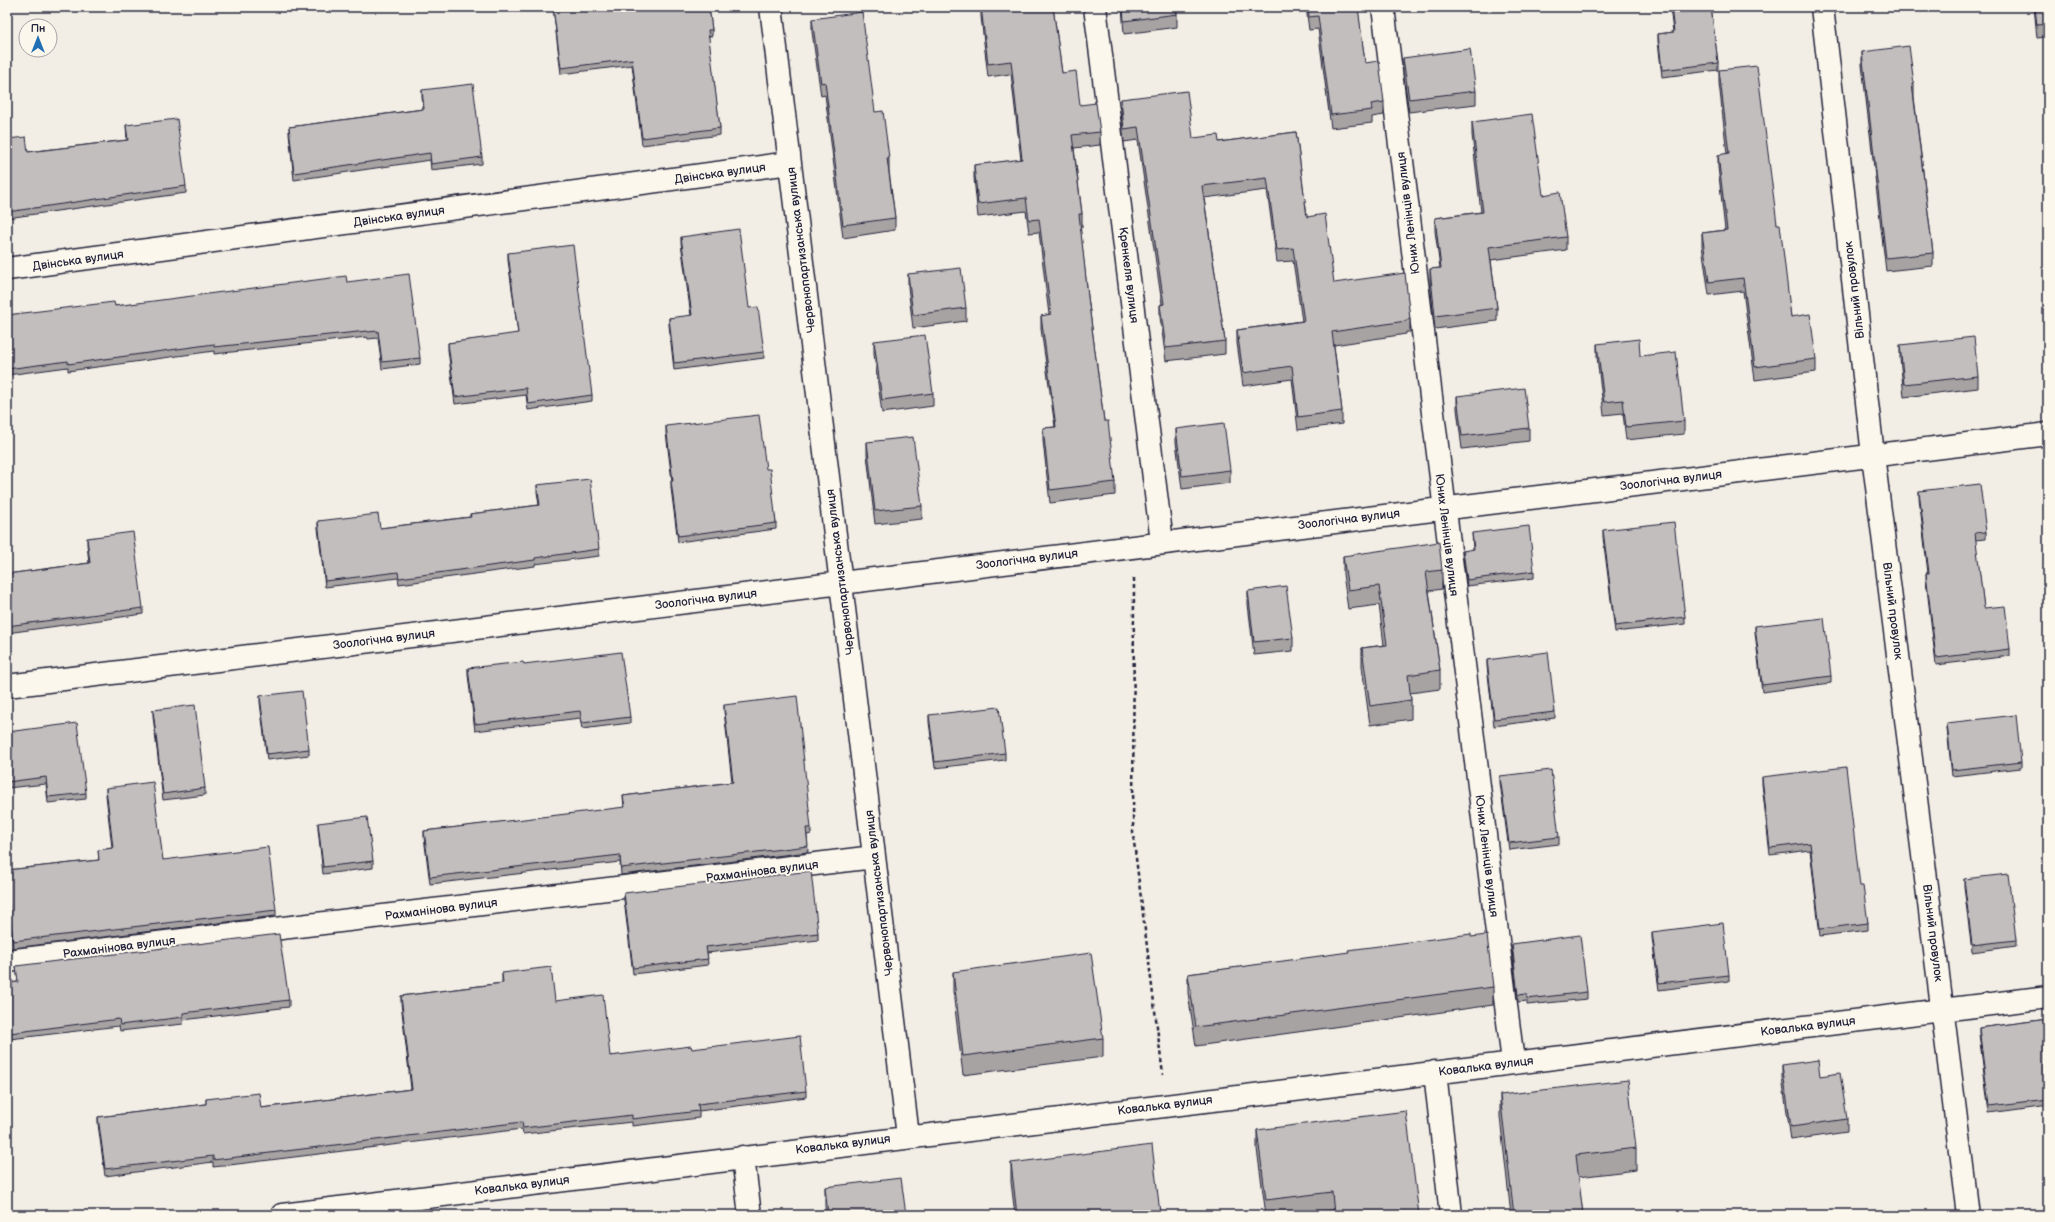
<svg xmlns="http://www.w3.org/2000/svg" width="2055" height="1222" font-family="'Balsamiq Sans',sans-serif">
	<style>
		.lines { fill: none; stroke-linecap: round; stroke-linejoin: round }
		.minor-casing { stroke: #22223b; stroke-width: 25 }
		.path { stroke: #22223b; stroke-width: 2.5; stroke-dasharray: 4 3; stroke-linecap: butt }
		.minor { stroke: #fbf7ec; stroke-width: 22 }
		.wall { fill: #a7a3a3; stroke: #22223b }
		.building { fill: #c2bebe; stroke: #22223b }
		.labels { text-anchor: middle; stroke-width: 4; stroke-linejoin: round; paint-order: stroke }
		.street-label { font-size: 12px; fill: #22223b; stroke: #fbf7ec }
	</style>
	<rect width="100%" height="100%" fill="#f2eee5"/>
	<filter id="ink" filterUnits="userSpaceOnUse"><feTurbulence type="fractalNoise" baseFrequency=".025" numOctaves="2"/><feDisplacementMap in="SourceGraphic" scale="8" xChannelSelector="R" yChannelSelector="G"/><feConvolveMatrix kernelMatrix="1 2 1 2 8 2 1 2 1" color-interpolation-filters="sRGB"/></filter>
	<g filter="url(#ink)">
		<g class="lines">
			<g class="minor-casing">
				<path id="minor" d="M 771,7 L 908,1136
					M 1095,7 L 1162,542
					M 1383,7 L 1513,1062
					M 1822,7 L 1873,455 L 1968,1215
					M 7,269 L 790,163
					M 7,686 L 2048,434
					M 7,961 L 874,857
					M 1435,1072 L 1451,1215
					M 743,1157 L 750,1215
					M 282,1215 L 2048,997"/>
			</g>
			<path class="path" d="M 1134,578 L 1133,834 L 1163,1075"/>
			<use href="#minor" class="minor"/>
		</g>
		<path class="wall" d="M 553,7 L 709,7 L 712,30 L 712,36 L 708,37 L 720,128 L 720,135 L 642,145 L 632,65 L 561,74 Z
			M 863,7 L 877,7 L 863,9 Z
			M 981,7 L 1053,7 L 1062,73 L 1080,105 L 1100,132 L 1100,145 L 1074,148 L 1082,214 L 1082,227 L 1080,227 L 1088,297 L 1104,421 L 1115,482 L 1115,495 L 1050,503 L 1043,441 L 1043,428 L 1055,427 L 1041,329 L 1041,316 L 1049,315 L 1039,232 L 1029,233 L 1026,211 L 978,217 L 974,178 L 974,165 L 1021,160 L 1011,74 L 988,77 L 981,17 Z
			M 1122,7 L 1176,7 L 1177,14 L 1177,27 L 1124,34 Z
			M 1306,7 L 1371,7 L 1371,9 L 1358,10 L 1365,63 L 1384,102 L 1384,115 L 1372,117 L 1372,123 L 1331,128 L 1318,29 L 1309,30 Z
			M 1670,7 L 1711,7 L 1718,63 L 1718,70 L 1662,77 L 1658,41 L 1658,34 L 1673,32 Z
			M 2034,7 L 2048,7 L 2048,37 L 2037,38 Z
			M 812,19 L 875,112 L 889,158 L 889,171 L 895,218 L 895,230 L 843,238 L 825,95 L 821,96 L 812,32 Z
			M 1862,52 L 1914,84 L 1914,97 L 1933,253 L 1933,266 L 1886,271 L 1862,65 Z
			M 1403,58 L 1476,91 L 1476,104 L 1409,112 L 1403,71 Z
			M 1719,70 L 1777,224 L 1791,317 L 1816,359 L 1816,372 L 1755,380 L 1743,291 L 1709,295 L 1702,246 L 1702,233 L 1725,230 L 1718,167 L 1718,155 L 1727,154 L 1719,83 Z
			M 422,90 L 482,157 L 482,164 L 431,170 L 430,160 L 294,180 L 289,133 L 289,127 L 423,109 L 422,97 Z
			M 1121,99 L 1193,138 L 1219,142 L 1296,132 L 1307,217 L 1334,283 L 1410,319 L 1410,332 L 1406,332 L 1406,334 L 1334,345 L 1342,411 L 1342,424 L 1298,430 L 1292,379 L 1243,386 L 1237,343 L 1237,330 L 1302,321 L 1293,261 L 1277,262 L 1267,190 L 1204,198 L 1225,341 L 1225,354 L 1166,361 L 1160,317 L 1160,305 L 1162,304 L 1138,140 L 1124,142 L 1121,112 Z
			M 1472,122 L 1543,195 L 1566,237 L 1566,250 L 1491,260 L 1497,308 L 1497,321 L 1435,329 L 1430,282 L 1430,269 L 1440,268 L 1435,231 L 1435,218 L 1481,212 L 1472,135 Z
			M 126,125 L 186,186 L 186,193 L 7,218 L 7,139 L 28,152 L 127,140 Z
			M 681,237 L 749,308 L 764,352 L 764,358 L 674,370 L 669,325 L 669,318 L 691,316 L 681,243 Z
			M 508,253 L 592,395 L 592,401 L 528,410 L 526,395 L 455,404 L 448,350 L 448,343 L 518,334 L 508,260 Z
			M 908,274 L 966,308 L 966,321 L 913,328 L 908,287 Z
			M 347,282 L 420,358 L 420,364 L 382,369 L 378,338 L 368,339 L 367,337 L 214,354 L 214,351 L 68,371 L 68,367 L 7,375 L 7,315 L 115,306 Z
			M 874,341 L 933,393 L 933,406 L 882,413 L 874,354 Z
			M 1597,344 L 1640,356 L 1684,421 L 1684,434 L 1626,440 L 1623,413 L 1604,415 L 1597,357 Z
			M 1900,345 L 1978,376 L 1978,388 L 1904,397 L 1900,358 Z
			M 1457,396 L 1529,428 L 1529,441 L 1462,449 L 1457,409 Z
			M 666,426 L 766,469 L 776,523 L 776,529 L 678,542 L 671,488 L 671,481 L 672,481 L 666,433 Z
			M 1176,429 L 1230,470 L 1230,483 L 1182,489 L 1176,442 Z
			M 867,442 L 922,506 L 922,519 L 875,524 L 867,455 Z
			M 537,485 L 599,549 L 599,556 L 535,564 L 535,566 L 399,584 L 398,578 L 325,587 L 318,528 L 318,521 L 380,528 L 470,517 L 470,514 L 539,505 L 537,492 Z
			M 1919,491 L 1986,532 L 1986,539 L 1975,540 L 1984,608 L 2010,649 L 2010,656 L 1936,665 L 1926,580 L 1926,573 L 1928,573 L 1919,498 Z
			M 1603,530 L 1685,617 L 1685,624 L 1615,632 L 1603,537 Z
			M 1472,533 L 1534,571 L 1534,578 L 1467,586 L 1463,557 L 1463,551 L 1473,550 Z
			M 87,538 L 143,608 L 143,614 L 7,633 L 7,574 L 89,563 L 87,544 Z
			M 1343,556 L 1442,570 L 1442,589 L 1429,591 L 1440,670 L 1440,689 L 1410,693 L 1411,700 L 1411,719 L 1370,725 L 1362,667 L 1362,648 L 1384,645 L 1379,605 L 1348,609 L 1343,574 Z
			M 1248,591 L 1293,638 L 1293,651 L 1254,655 L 1248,604 Z
			M 1755,626 L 1831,676 L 1831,683 L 1762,692 L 1755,632 Z
			M 1487,660 L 1555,712 L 1555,718 L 1494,726 L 1487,666 Z
			M 524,664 L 630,717 L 630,723 L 582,729 L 580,718 L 475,731 L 468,675 L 468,668 Z
			M 260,696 L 309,749 L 309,755 L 267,760 L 260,702 Z
			M 724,705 L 811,828 L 811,834 L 807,835 L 808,852 L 621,875 L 620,862 L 430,884 L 424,837 L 424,831 L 624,808 L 623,796 L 732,782 L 724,711 Z
			M 153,710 L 205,788 L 205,795 L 163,800 L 153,716 Z
			M 929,715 L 1005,753 L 1005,760 L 935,768 L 929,722 Z
			M 1947,723 L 2021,762 L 2021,768 L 1952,776 L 1947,729 Z
			M 7,732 L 86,793 L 86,799 L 48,803 L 46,784 L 7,788 Z
			M 1500,776 L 1559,837 L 1559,844 L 1509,850 L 1500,783 Z
			M 1762,777 L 1860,886 L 1868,923 L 1868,930 L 1820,936 L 1810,850 L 1770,855 L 1762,784 Z
			M 106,788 L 163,860 L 276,910 L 276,916 L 13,948 L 7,897 L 7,870 L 99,860 L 98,850 L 112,848 L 106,795 Z
			M 318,823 L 373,861 L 373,868 L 323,874 L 318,829 Z
			M 1964,879 L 2016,940 L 2016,946 L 1972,952 L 1964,886 Z
			M 624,893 L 818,933 L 818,940 L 707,953 L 708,965 L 633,974 L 624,900 Z
			M 1652,932 L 1729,975 L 1729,981 L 1659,990 L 1652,938 Z
			M 1471,937 L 1493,987 L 1493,1005 L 1196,1046 L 1188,993 L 1188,974 Z
			M 1512,944 L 1587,992 L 1587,999 L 1527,1005 L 1527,1001 L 1518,1002 L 1512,950 Z
			M 16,966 L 289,1000 L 289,1007 L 183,1020 L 183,1024 L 120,1031 L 119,1026 L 10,1039 L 7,1018 L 7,983 L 18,982 Z
			M 953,972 L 1103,1038 L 1103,1057 L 963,1075 L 953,991 Z
			M 502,973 L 555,1001 L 610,1056 L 692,1049 L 806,1091 L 806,1097 L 699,1111 L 699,1118 L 632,1126 L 632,1122 L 523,1134 L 522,1129 L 213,1167 L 213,1162 L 105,1176 L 98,1124 L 98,1117 L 206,1104 L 206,1099 L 261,1108 L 411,1089 L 401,1003 L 401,996 L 502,983 Z
			M 2048,1019 L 2048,1105 L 1989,1113 L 1979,1034 L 1979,1028 Z
			M 1782,1065 L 1820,1076 L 1847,1119 L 1847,1132 L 1791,1140 L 1782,1078 Z
			M 1500,1095 L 1636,1148 L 1636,1170 L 1578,1177 L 1583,1215 L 1511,1215 L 1500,1117 Z
			M 1257,1130 L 1419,1215 L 1332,1215 L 1332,1210 L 1293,1215 L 1266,1215 L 1257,1149 Z
			M 1011,1163 L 1160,1213 L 1160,1215 L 1015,1215 L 1011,1182 Z
			M 825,1187 L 906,1215 L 826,1215 L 825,1206 Z"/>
		<path class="building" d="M 553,7 L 709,7 L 712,30 L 708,30 L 720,128 L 642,138 L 632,59 L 561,68 Z
			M 981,7 L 1053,7 L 1062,73 L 1076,71 L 1080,105 L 1096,103 L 1100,132 L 1072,135 L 1082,214 L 1079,214 L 1088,297 L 1104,421 L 1108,421 L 1115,482 L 1050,490 L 1043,428 L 1056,427 L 1041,316 L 1051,314 L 1039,219 L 1029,220 L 1026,198 L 978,204 L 974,165 L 1022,159 L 1011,61 L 988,64 Z
			M 1123,7 L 1176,7 L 1177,14 L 1124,21 Z
			M 1308,7 L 1358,7 L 1365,63 L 1379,61 L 1384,102 L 1371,104 L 1372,110 L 1331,115 L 1318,16 L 1309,17 Z
			M 1671,7 L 1711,7 L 1718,63 L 1662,70 L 1658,34 L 1674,32 Z
			M 2035,7 L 2048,7 L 2048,24 L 2037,25 Z
			M 862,12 L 875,112 L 883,111 L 889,158 L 887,158 L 895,218 L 843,225 L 825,82 L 821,83 L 812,19 Z
			M 1909,46 L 1914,84 L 1912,84 L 1933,253 L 1886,258 L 1862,52 Z
			M 1470,49 L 1476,91 L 1409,99 L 1403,58 Z
			M 1757,66 L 1777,224 L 1780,224 L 1791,317 L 1810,314 L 1816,359 L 1755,367 L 1743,278 L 1709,282 L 1702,233 L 1727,230 L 1718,155 L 1729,153 L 1719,70 Z
			M 473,84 L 482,157 L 431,164 L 430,153 L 294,173 L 289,127 L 424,109 L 422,90 Z
			M 1187,91 L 1193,138 L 1218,135 L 1219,142 L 1296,132 L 1307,217 L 1325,214 L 1334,283 L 1405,273 L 1410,319 L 1406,320 L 1406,321 L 1332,332 L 1342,411 L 1298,417 L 1292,366 L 1243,373 L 1237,330 L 1304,321 L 1293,248 L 1277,250 L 1267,178 L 1202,186 L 1225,341 L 1166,348 L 1160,305 L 1164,304 L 1138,127 L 1124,129 L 1121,99 Z
			M 1532,114 L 1543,195 L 1560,192 L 1566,237 L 1489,247 L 1497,308 L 1435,316 L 1430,269 L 1441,268 L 1435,218 L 1483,212 L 1472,122 Z
			M 177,119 L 186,186 L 7,212 L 7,139 L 26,137 L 28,152 L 128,140 L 126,125 Z
			M 739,229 L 749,308 L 758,307 L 764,352 L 674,363 L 669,318 L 692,315 L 681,237 Z
			M 573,245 L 592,395 L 528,404 L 526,388 L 455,397 L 448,343 L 518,333 L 508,253 Z
			M 961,268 L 966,308 L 913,315 L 908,274 Z
			M 409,274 L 420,358 L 382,362 L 378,331 L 368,332 L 367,331 L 214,347 L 214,344 L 68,364 L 68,361 L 7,369 L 7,315 L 114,302 L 115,306 L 346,276 L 347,282 Z
			M 925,335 L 933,393 L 882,400 L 874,341 Z
			M 1974,337 L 1978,376 L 1904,384 L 1900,345 Z
			M 1639,339 L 1640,356 L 1676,352 L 1684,421 L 1626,427 L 1623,400 L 1604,402 L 1597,344 Z
			M 1524,388 L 1529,428 L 1462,436 L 1457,396 Z
			M 759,415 L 766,469 L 770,469 L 776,523 L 678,536 L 671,481 L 673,481 L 666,426 Z
			M 1224,423 L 1230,470 L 1182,476 L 1176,429 Z
			M 913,437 L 922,506 L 875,511 L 867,442 Z
			M 590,479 L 599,549 L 535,558 L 535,560 L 399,578 L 398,572 L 325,581 L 318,521 L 378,514 L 380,528 L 471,517 L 470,514 L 540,505 L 537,485 Z
			M 1980,484 L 1986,532 L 1975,533 L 1984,608 L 2005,606 L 2010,649 L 1936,658 L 1926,573 L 1929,573 L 1919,491 Z
			M 1674,522 L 1685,617 L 1615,626 L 1603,530 Z
			M 1529,526 L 1534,571 L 1467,580 L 1463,551 L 1474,549 L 1472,533 Z
			M 133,532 L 143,608 L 7,626 L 7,574 L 90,563 L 87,538 Z
			M 1439,542 L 1442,570 L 1426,572 L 1440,670 L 1408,675 L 1411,700 L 1370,706 L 1362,648 L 1387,645 L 1379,586 L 1348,590 L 1343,556 Z
			M 1286,586 L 1293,638 L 1254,642 L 1248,591 Z
			M 1824,618 L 1831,676 L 1762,685 L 1755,626 Z
			M 621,652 L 630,717 L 582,723 L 580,711 L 475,724 L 468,668 L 523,662 L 524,664 Z
			M 1548,652 L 1555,712 L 1494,719 L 1487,660 Z
			M 302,691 L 309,749 L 267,754 L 260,696 Z
			M 797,696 L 811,828 L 806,828 L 808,846 L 621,868 L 620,855 L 430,877 L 424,831 L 625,807 L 623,796 L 733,782 L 724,705 Z
			M 195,705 L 205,788 L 163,794 L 153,710 Z
			M 999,707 L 1005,753 L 935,762 L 929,715 Z
			M 2016,715 L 2021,762 L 1952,770 L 1947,723 Z
			M 77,723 L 86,793 L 48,797 L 46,777 L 7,782 L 7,732 Z
			M 1846,767 L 1860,886 L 1863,886 L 1868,923 L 1820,929 L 1810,843 L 1770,848 L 1762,777 Z
			M 1551,770 L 1559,837 L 1509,843 L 1500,776 Z
			M 153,782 L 163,860 L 268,847 L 276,910 L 13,941 L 7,890 L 7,870 L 99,860 L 98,850 L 113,848 L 106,788 Z
			M 367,817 L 373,861 L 323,867 L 318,823 Z
			M 811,871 L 818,933 L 706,947 L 708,959 L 633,968 L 624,893 Z
			M 2008,874 L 2016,940 L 1972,945 L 1964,879 Z
			M 1723,923 L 1729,975 L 1659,983 L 1652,932 Z
			M 279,934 L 289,1000 L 183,1013 L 183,1017 L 120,1025 L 119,1019 L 10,1033 L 7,1011 L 7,983 L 18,982 L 16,966 Z
			M 1471,934 L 1471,937 L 1487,935 L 1493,987 L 1196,1027 L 1188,974 L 1349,952 L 1348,950 Z
			M 1580,935 L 1587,992 L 1527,999 L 1527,994 L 1518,995 L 1512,944 Z
			M 1091,953 L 1103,1038 L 963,1056 L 953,972 Z
			M 551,967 L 555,1001 L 603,995 L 610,1056 L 691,1046 L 692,1049 L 800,1036 L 806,1091 L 698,1104 L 699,1111 L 632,1119 L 632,1115 L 523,1128 L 522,1122 L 213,1160 L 213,1156 L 105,1169 L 98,1117 L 206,1104 L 206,1099 L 259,1093 L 261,1108 L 412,1089 L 401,996 L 503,983 L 502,973 Z
			M 2048,1019 L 2048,1099 L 1989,1106 L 1979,1028 Z
			M 1818,1060 L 1820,1076 L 1840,1073 L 1847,1119 L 1791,1127 L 1782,1065 Z
			M 1628,1080 L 1636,1148 L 1576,1155 L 1583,1215 L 1514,1215 L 1500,1095 Z
			M 1406,1111 L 1419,1215 L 1334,1215 L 1332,1192 L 1266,1200 L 1257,1130 Z
			M 1152,1145 L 1160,1213 L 1142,1215 L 1017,1215 L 1011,1163 Z
			M 901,1178 L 906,1215 L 828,1215 L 825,1187 Z
			M 694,1212 L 695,1215 L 662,1215 Z"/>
	</g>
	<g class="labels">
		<g class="street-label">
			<text transform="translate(720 173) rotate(-8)" y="4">Двінська вулиця</text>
			<text transform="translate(1408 213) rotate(-97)" y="4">Юних Ленінців вулиця</text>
			<text transform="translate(399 216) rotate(-8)" y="4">Двінська вулиця</text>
			<text transform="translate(801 250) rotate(-97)" y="4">Червонопартизанська вулиця</text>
			<text transform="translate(78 260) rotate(-8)" y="4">Двінська вулиця</text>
			<text transform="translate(1129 275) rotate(83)" y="4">Кренкеля вулиця</text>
			<text transform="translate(1854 290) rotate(-97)" y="4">Вільний провулок</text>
			<text transform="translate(1671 480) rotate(-7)" y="4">Зоологічна вулиця</text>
			<text transform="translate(1349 519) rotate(-7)" y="4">Зоологічна вулиця</text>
			<text transform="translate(1447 535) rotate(83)" y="4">Юних Ленінців вулиця</text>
			<text transform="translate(1027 559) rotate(-7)" y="4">Зоологічна вулиця</text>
			<text transform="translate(840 572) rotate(-97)" y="4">Червонопартизанська вулиця</text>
			<text transform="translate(706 599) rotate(-7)" y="4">Зоологічна вулиця</text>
			<text transform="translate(1893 611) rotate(83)" y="4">Вільний провулок</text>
			<text transform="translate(384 639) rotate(-7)" y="4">Зоологічна вулиця</text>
			<text transform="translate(1487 856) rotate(83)" y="4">Юних Ленінців вулиця</text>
			<text transform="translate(762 871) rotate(-7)" y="4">Рахманінова вулиця</text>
			<text transform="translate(879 893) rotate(-97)" y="4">Червонопартизанська вулиця</text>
			<text transform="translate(441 909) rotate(-7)" y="4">Рахманінова вулиця</text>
			<text transform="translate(1933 933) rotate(83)" y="4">Вільний провулок</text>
			<text transform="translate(119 947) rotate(-7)" y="4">Рахманінова вулиця</text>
			<text transform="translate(1808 1026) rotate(-7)" y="4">Ковалька вулиця</text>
			<text transform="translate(1486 1066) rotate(-7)" y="4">Ковалька вулиця</text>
			<text transform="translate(1165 1105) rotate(-7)" y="4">Ковалька вулиця</text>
			<text transform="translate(843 1144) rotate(-7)" y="4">Ковалька вулиця</text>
			<text transform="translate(522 1185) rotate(-7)" y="4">Ковалька вулиця</text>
		</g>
	</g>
	<rect width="2055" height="1222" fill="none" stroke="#fbf7ec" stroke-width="24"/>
	<rect x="12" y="12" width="2031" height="1198" fill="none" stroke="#22223b" stroke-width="1.5" filter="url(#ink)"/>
	<g transform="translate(38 38)"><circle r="19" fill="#fbf7ec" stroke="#a4a2a5"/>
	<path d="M0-3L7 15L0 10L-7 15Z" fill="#1f6fb2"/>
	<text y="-6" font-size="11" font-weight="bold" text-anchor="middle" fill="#22223b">Пн</text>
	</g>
</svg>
